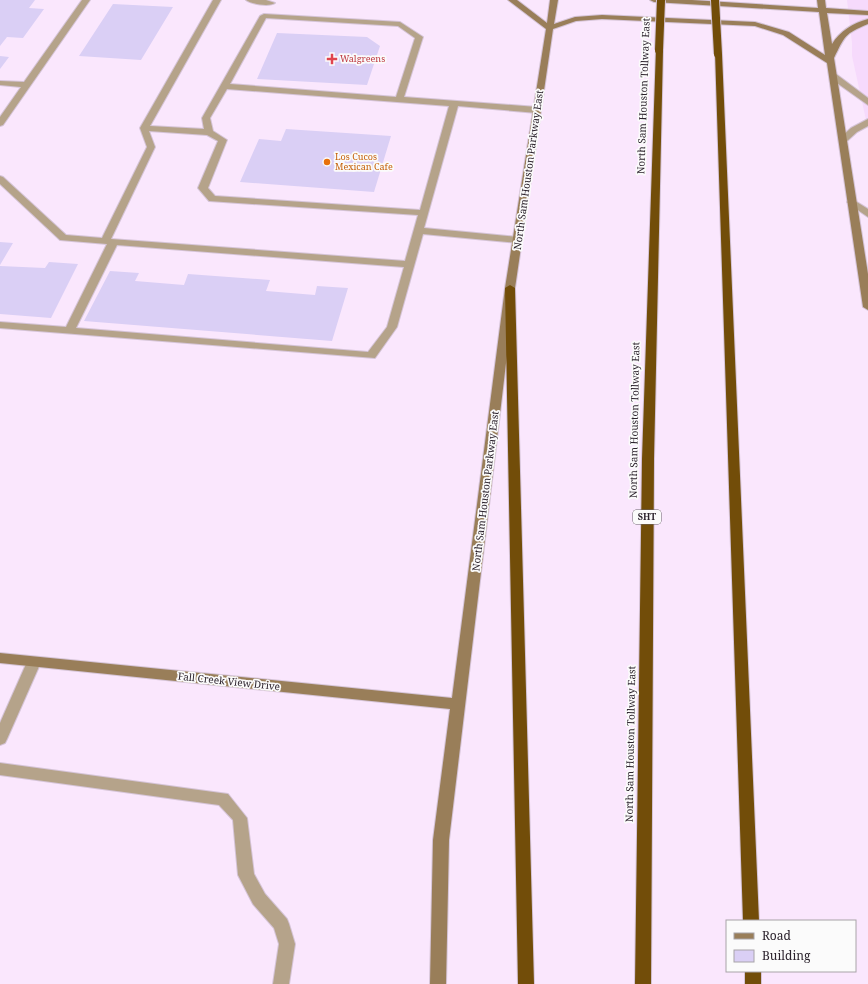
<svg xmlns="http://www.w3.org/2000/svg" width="868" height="984" font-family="'Noto Serif',serif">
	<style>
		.built { fill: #f6dafc }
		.building { fill: #dacff5 }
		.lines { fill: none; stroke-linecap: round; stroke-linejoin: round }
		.lane-casing { stroke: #d5c4d7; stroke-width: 2 }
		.secondary-casing { stroke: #d5c4d7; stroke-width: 2 }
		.highway-casing { stroke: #d5c4d7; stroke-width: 2 }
		.lane { fill: #b5a38a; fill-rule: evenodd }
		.secondary { fill: #997e59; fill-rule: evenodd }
		.highway { fill: #724d09; fill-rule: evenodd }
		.highway-bridge-casing { stroke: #d5c4d7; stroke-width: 10; stroke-linecap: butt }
		.highway-bridge { stroke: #724d09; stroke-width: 8 }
		.health-dot { fill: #e0444e; stroke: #fbfbfb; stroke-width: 1.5 }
		.food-dot { fill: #e8710a; stroke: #fbfbfb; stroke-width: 1.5 }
		.labels { text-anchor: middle; stroke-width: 3.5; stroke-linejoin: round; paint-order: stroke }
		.far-health-label { font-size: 9px; fill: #be3a42; stroke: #fbfbfb; text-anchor: start }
		.far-food-label { font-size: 9px; fill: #c56008; stroke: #fbfbfb; text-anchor: start }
		.shield { fill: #fbfbfb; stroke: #69636a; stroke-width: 1 }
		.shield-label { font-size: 9px; font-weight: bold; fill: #2b222c }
		.street-label { font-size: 10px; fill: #2b222c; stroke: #fbfbfb }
	</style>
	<rect width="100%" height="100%" fill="#fae7fd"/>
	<path class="built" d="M 847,0 L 868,0 L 868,129 L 852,56 L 852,43 Z"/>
	<path class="building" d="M 0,0 L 35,0 L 29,8 L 44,9 L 23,38 L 7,37 L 0,46 Z
		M 113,4 L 173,7 L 141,60 L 79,56 Z
		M 277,33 L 367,37 L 380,46 L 367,85 L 257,79 Z
		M 0,56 L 9,57 L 0,69 Z
		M 286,129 L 391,136 L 374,192 L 240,182 L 259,139 L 281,141 Z
		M 0,242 L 13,243 L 0,265 Z
		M 49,262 L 78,264 L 51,318 L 0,314 L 0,266 L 45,268 Z
		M 110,271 L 139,273 L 135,281 L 184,285 L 188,274 L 270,280 L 266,291 L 315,295 L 317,286 L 348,288 L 332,341 L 84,321 Z"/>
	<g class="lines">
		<g class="lane-casing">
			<path id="lane" d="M 82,0 L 90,0 L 3,125 L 0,126 L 0,117 L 21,87 L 0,85 L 0,81 L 24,82 Z
				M 213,0 L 221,0 L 150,126 L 204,129 L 202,118 L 260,16 L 264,14 L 400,22 L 423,37 L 404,97 L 537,107 L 541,110 L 537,113 L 458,106 L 424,228 L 518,237 L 523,240 L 518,243 L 423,234 L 397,327 L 375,358 L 0,328 L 0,322 L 66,327 L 107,244 L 60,240 L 0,184 L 0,176 L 3,177 L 66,235 L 102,238 L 147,147 L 140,128 ZM 266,18 L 398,26 L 415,38 L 396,97 L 230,84 ZM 227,89 L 449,106 L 420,210 L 215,196 L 208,188 L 227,140 L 213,131 L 210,118 ZM 149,131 L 207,135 L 218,141 L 198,188 L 209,201 L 418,215 L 405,261 L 111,239 L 155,147 ZM 117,245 L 404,267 L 387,327 L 368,352 L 76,328 Z
				M 246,0 L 266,0 L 275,3 C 269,7 251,4 246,0 Z
				M 830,74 L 836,74 L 868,98 L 868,105 L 830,78 Z
				M 868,119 L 868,126 L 857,132 L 846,142 L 840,142 L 840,138 L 851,128 Z
				M 852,199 L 868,209 L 868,217 L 849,204 L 847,202 Z
				M 34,657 L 39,658 L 41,662 L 7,739 L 5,743 L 0,745 L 0,723 L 27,662 L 29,658 Z
				M 0,763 L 228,794 L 247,818 L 254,874 L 265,894 L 287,919 L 289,924 L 295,944 L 289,984 L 273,984 L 279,944 L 274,928 L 253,904 L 238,875 L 233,820 L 219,805 L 0,775 Z"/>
		</g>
		<g class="secondary-casing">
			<path id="secondary" d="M 508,0 L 517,0 L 547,23 L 550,0 L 558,0 L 554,24 L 575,17 L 602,15 L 755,22 L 789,32 L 825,55 L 819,12 L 654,2 L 650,0 L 692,0 L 818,8 L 817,0 L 825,0 L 826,8 L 868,11 L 868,15 L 827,13 L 832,44 C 840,31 853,23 868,19 L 868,24 C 844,34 845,36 834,58 L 868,274 L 868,310 L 863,307 L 827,63 L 783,35 L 755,26 L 602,19 L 576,21 L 553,29 L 515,288 L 449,840 L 446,984 L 430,984 L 433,840 L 450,709 L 0,663 L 0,653 L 452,698 L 505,288 L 546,29 Z"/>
		</g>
		<g class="highway-casing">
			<path id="highway" d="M 656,48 L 663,50 L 654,459 L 651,984 L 635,984 L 642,459 Z
				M 715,52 L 722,54 L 759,921 L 743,921 Z
				M 510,285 L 515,288 L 534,984 L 518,984 L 505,288 Z
				M 745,971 L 761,971 L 761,984 L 745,984 Z"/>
		</g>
		<use href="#lane" class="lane"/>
		<use href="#secondary" class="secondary"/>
		<use href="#highway" class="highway"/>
		<g class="highway-bridge-casing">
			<path id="highway-bridge" d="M 715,0 L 718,54
				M 659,50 L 661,0"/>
		</g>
		<use href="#highway-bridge" class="highway-bridge"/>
	</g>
	<path class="health-dot" d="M330 53h4v4h4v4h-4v4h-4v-4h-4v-4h4z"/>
	<circle class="food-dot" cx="327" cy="162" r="4"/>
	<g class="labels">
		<g class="far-health-label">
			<text x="340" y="62">Walgreens</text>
		</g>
		<g class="far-food-label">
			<text x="335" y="160">Los Cucos<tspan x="335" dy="10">Mexican Cafe</tspan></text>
		</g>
		<rect class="shield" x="633" y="510" width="28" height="14" rx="3"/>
		<g class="shield-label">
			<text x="647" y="520">SHT</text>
		</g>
		<g class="street-label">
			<text transform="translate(643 96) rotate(-88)" y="4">North Sam Houston Tollway East</text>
			<text transform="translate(528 170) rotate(-82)" y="4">North Sam Houston Parkway East</text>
			<text transform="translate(634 420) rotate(-89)" y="4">North Sam Houston Tollway East</text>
			<text transform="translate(485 491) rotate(-83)" y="4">North Sam Houston Parkway East</text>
			<text transform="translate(229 681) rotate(6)" y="4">Fall Creek View Drive</text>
			<text transform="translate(630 744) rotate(-89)" y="4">North Sam Houston Tollway East</text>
		</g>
	</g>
	<rect x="726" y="920" width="130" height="52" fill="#fbfbfb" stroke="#a8a4a8"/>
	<rect x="734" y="933" width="20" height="6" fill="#997e59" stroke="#a8a4a8"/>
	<text x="762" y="940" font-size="12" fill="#2b222c">Road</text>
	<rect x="734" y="950" width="20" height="12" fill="#dacff5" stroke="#a8a4a8"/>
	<text x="762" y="960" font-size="12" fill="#2b222c">Building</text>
</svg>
